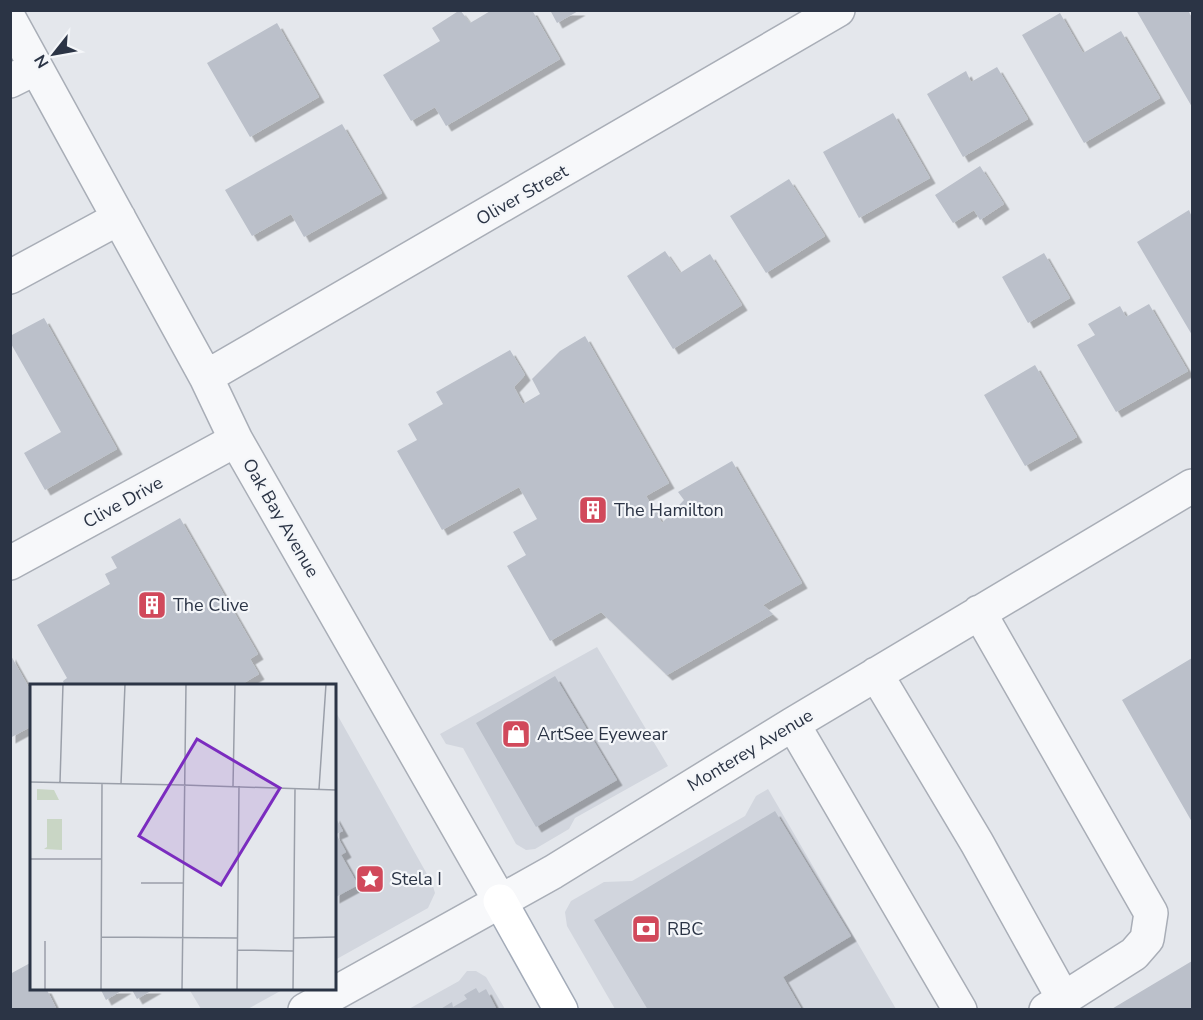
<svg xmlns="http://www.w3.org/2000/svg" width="1203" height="1020" font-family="'Nunito Sans',sans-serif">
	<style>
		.built { fill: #d2d6de }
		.building { fill: #bbc0ca; filter: url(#shadow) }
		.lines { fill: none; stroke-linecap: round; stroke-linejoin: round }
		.minor-casing { stroke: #a9aeb7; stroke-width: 36 }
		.major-casing { stroke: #a3abb8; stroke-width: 36 }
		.minor { stroke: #f7f8fa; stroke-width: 33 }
		.major { stroke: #fff; stroke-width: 33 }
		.labels { text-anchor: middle; stroke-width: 4.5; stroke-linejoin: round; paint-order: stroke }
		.street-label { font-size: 18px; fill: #2b3445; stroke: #f4f6f9 }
		.poi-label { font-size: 18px; fill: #2b3445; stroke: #f4f6f9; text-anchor: start }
		.inset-road { fill: none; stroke: #9a9fa9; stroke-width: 1.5 }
		.view { fill: #7b2cbf; fill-opacity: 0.15; stroke: #7b2cbf; stroke-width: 3 }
		.inset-edge { fill: none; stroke: #2b3445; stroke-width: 3 }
	</style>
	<defs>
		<filter id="shadow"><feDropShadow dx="5.5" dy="5.5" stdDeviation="0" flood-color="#0004"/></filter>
	</defs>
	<rect width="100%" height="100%" fill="#e4e7ec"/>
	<path class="built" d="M 597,647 L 668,766 L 575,818 L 569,829 L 535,849 L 526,850 L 516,844 L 463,748 L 446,744 L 440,734 Z
		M 334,709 L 432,883 L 435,893 L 428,908 L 335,960 Z
		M 768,789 L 896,1009 L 615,1009 L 567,926 L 565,912 L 571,901 L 604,882 L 632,881 L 745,816 L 756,796 Z
		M 467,971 L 476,971 L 486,977 L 505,1009 L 407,1010 L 459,981 Z
		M 189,989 L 284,989 L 246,1010 L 201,1009 Z"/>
	<path class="building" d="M 460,10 L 470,23 L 492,10 L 532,10 L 560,59 L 446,126 L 435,107 L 411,121 L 383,75 L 440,41 L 432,28 Z
		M 550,10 L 580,10 L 557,23 Z
		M 1136,10 L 1188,10 L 1192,18 L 1192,107 Z
		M 1060,13 L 1083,53 L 1121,31 L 1160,98 L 1084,143 L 1022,35 Z
		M 277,23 L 319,97 L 250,137 L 207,63 Z
		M 997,67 L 1028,119 L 963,157 L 927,94 L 966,71 L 971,82 Z
		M 893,113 L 930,178 L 859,218 L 823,152 Z
		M 342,124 L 382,193 L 304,237 L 291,214 L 252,236 L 225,190 Z
		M 980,166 L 1004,204 L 980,220 L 974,210 L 953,223 L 935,195 Z
		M 789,179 L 825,236 L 766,273 L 730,216 Z
		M 1189,210 L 1192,217 L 1192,335 L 1137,242 Z
		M 665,251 L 680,273 L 710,254 L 742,305 L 673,349 L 627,276 Z
		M 1044,253 L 1070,298 L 1028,323 L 1002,277 Z
		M 1149,304 L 1188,371 L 1116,412 L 1077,345 L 1095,335 L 1088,324 L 1120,306 L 1126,317 Z
		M 44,318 L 117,449 L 45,490 L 24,453 L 61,432 L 10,342 L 10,336 Z
		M 585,336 L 669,483 L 646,496 L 662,523 L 684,500 L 678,492 L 732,461 L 802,583 L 763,605 L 773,614 L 667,675 L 601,612 L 550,641 L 507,566 L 526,555 L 513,532 L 537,519 L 519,487 L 442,530 L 397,451 L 417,440 L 408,424 L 443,404 L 436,392 L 510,350 L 525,375 L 514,387 L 523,404 L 540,394 L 532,379 L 560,351 Z
		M 1035,365 L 1077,437 L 1025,466 L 984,395 Z
		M 180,518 L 258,654 L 250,659 L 259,674 L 239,686 L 65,686 L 63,681 L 67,678 L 37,625 L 110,584 L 105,574 L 117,568 L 111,557 Z
		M 10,654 L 32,693 L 32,726 L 10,738 Z
		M 1192,658 L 1192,822 L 1122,700 Z
		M 555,676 L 617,780 L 536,827 L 476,723 Z
		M 775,811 L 851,936 L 783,977 L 802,1010 L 648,1010 L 594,920 Z
		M 334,815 L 343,831 L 336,834 L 346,852 L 341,855 L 358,885 L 334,898 Z
		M 1192,961 L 1192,1010 L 1110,1010 Z
		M 32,962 L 32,988 L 46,988 L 57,1010 L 10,1010 L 10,974 Z
		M 100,988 L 126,988 L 106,1000 Z
		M 131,988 L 156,988 L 137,999 Z
		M 476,988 L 479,993 L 486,989 L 497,1010 L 439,1010 L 452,1002 L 453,1007 L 467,999 L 464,995 Z"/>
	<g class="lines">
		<g class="minor-casing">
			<path id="minor" d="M 10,20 L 206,377 L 236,440 L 500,901
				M 10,81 L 36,68
				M 10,277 L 119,218
				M 206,377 L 838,10
				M 10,563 L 236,440
				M 979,612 L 1151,913 L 1147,939 L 1134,954 L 1046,1010
				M 876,674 L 977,843 L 1063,998
				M 793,724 L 960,1010
				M 305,1010 L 553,872 L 793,724 L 1192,486"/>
		</g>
		<g class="major-casing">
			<path id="major" d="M 500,901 L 561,1010"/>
		</g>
		<use href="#minor" class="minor"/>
		<use href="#major" class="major"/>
	</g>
	<defs>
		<g id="building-square" transform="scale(1.5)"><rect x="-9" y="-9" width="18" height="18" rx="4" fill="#d1495b" stroke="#f4f6f9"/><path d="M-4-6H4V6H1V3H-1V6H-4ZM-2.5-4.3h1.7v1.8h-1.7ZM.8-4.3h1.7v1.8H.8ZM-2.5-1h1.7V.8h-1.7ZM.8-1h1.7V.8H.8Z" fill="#fff"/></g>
		<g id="shop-square" transform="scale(1.5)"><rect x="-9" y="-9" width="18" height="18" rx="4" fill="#d1495b" stroke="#f4f6f9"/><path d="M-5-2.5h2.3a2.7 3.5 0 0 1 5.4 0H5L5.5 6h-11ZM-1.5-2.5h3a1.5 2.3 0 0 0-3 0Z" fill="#fff"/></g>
		<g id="sight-square" transform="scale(1.5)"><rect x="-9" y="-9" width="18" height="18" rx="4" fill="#d1495b" stroke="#f4f6f9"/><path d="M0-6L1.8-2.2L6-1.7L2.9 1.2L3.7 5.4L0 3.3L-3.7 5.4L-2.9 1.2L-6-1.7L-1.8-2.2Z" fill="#fff"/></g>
		<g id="bank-square" transform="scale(1.5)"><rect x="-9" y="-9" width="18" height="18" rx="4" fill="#d1495b" stroke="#f4f6f9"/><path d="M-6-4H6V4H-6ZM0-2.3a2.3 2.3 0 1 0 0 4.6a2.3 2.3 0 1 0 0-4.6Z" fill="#fff"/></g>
	</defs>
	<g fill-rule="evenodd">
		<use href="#building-square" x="593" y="510"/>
		<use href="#building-square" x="152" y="605"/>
		<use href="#shop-square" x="516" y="734"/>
		<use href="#sight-square" x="370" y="879"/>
		<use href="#bank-square" x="646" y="929"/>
	</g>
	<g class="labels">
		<g class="street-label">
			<text transform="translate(522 195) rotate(-30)" y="6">Oliver Street</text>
			<text transform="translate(123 502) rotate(-29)" y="6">Clive Drive</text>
			<text transform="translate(281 518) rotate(60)" y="6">Oak Bay Avenue</text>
			<text transform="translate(750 750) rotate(-31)" y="6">Monterey Avenue</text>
		</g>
		<g class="poi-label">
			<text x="614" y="516">The Hamilton</text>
			<text x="173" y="611">The Clive</text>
			<text x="537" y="740">ArtSee Eyewear</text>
			<text x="391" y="885">Stela I</text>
			<text x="667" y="935">RBC</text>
		</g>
	</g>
	<g transform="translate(30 684)">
		<rect width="306" height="306" fill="#e4e7ec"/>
		<path d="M 7,105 L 24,106 L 29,116 L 7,116 ZM 17,135 L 32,135 L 32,166 L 14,165 L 17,163 Z" fill="#c9d6c5"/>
		<path class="inset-road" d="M 0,98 L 153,101M 30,98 L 33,0M 91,100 L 95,0M 153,101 L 306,106M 203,102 L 205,0M 289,105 L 296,0M 0,175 L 72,175M 111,199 L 153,199M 71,253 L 207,254M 264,254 L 306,253M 15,257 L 15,306M 207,266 L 263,267M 71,306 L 72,99M 152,306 L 156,0M 207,306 L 209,102M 263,306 L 265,105"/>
		<path class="view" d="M 167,55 L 250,104 L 191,201 L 109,152 Z"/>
		<rect width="306" height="306" class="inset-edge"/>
	</g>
	<rect width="1203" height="1020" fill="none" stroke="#2b3445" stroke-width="24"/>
	<g transform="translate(54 54) rotate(239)" stroke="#f4f6f9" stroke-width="4.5" paint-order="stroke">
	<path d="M0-4.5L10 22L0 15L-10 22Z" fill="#2b3445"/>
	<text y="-9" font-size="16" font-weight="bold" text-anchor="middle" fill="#2b3445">N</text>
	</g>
</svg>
